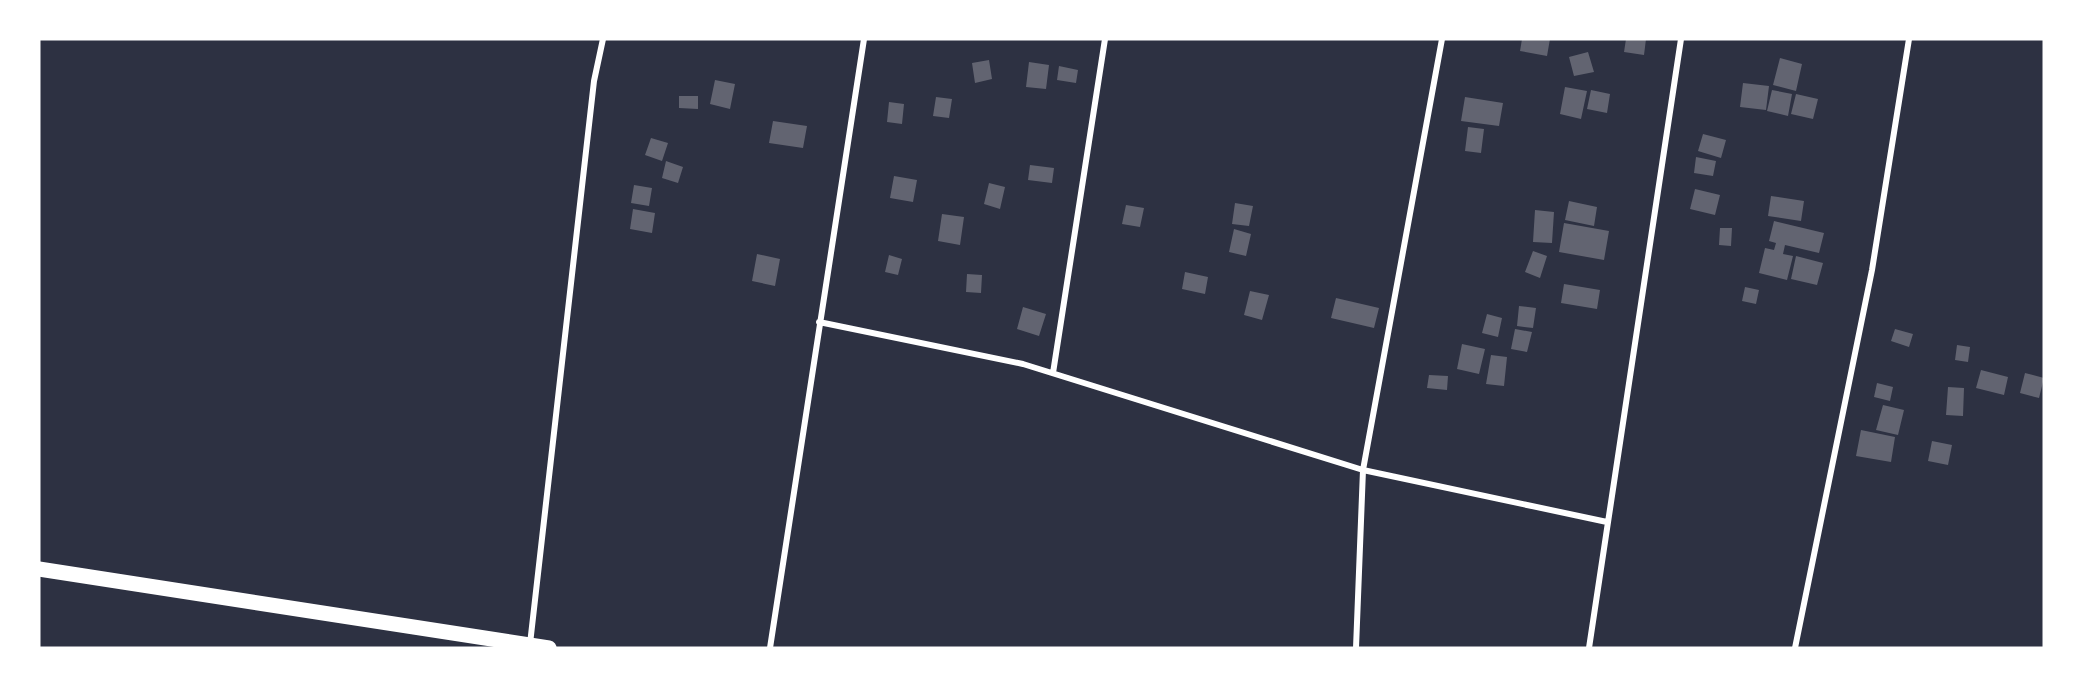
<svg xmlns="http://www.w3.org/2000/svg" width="2083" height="687" font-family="Montserrat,sans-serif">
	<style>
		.building { fill: #626471 }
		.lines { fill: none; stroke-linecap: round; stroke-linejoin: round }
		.minor { stroke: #fff; stroke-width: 6 }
		.primary { stroke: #fff; stroke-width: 15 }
	</style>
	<rect width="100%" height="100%" fill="#2d3142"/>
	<path class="building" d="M 1522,39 L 1550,39 L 1547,56 L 1520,51 Z
		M 1626,39 L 1646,39 L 1644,55 L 1624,52 Z
		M 1588,52 L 1594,72 L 1574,76 L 1569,57 Z
		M 1780,58 L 1802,64 L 1796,91 L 1773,85 Z
		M 989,60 L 992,79 L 975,83 L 972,63 Z
		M 1029,62 L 1049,65 L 1046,89 L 1026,87 Z
		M 1059,66 L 1078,70 L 1076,83 L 1057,80 Z
		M 715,80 L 735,84 L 730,109 L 710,104 Z
		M 1743,83 L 1769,86 L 1766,110 L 1740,107 Z
		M 1565,87 L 1587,91 L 1581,119 L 1560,114 Z
		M 1591,90 L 1610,94 L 1607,113 L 1587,109 Z
		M 1772,90 L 1792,94 L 1788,116 L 1767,111 Z
		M 1796,94 L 1818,99 L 1813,119 L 1791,114 Z
		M 679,96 L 698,96 L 698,109 L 679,108 Z
		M 936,97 L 952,99 L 949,118 L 933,116 Z
		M 1465,97 L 1503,103 L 1499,126 L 1461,121 Z
		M 889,102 L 904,104 L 902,124 L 887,122 Z
		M 773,121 L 807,126 L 803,148 L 769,143 Z
		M 1468,127 L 1484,129 L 1481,153 L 1465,151 Z
		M 1703,134 L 1726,140 L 1721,158 L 1698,151 Z
		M 651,138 L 668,143 L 662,161 L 645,155 Z
		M 1696,157 L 1716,161 L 1713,176 L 1694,173 Z
		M 666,161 L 683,167 L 678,183 L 662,178 Z
		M 1030,165 L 1054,168 L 1052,183 L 1028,180 Z
		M 894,176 L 917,180 L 913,202 L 890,198 Z
		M 989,183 L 1005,187 L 1000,209 L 984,204 Z
		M 634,185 L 652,188 L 649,206 L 631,203 Z
		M 1695,189 L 1720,195 L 1715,215 L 1690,209 Z
		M 1771,196 L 1804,201 L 1801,221 L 1768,216 Z
		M 1569,201 L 1597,207 L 1594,226 L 1565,220 Z
		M 1235,203 L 1253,206 L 1249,226 L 1232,224 Z
		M 1126,205 L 1144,208 L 1140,227 L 1122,224 Z
		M 633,209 L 655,213 L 652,233 L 630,229 Z
		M 1535,210 L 1554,212 L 1552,243 L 1533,242 Z
		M 942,214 L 964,217 L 960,245 L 938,241 Z
		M 1774,221 L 1824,233 L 1819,253 L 1785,245 L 1783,254 L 1793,256 L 1787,280 L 1759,273 L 1765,248 L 1774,250 L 1776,243 L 1769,241 Z
		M 1564,223 L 1609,231 L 1604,260 L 1559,252 Z
		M 1720,228 L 1732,228 L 1731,246 L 1719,245 Z
		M 1234,229 L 1251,234 L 1246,256 L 1229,252 Z
		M 1533,251 L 1547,256 L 1540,278 L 1525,272 Z
		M 757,254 L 780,259 L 775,286 L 752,281 Z
		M 889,255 L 902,259 L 898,275 L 885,272 Z
		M 1796,256 L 1823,263 L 1817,285 L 1791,279 Z
		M 1185,272 L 1208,277 L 1205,294 L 1182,289 Z
		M 967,274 L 982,275 L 981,293 L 966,292 Z
		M 1564,284 L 1600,290 L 1597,309 L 1561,303 Z
		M 1745,287 L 1759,290 L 1756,304 L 1742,301 Z
		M 1250,291 L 1269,295 L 1262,320 L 1244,315 Z
		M 1336,298 L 1379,308 L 1374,328 L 1331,318 Z
		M 1519,306 L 1536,308 L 1533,328 L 1517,326 Z
		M 1023,307 L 1046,314 L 1039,336 L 1017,329 Z
		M 1487,314 L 1502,318 L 1498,337 L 1482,333 Z
		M 1515,329 L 1532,332 L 1527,352 L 1511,349 Z
		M 1895,329 L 1913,334 L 1909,347 L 1891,341 Z
		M 1462,344 L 1485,349 L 1479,374 L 1457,369 Z
		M 1957,345 L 1970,347 L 1968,362 L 1955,360 Z
		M 1491,355 L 1507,357 L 1504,386 L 1486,384 Z
		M 1981,370 L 2008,377 L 2004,395 L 1976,388 Z
		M 2025,373 L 2044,378 L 2039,398 L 2020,393 Z
		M 1429,375 L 1448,376 L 1447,390 L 1427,388 Z
		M 1877,383 L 1893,387 L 1890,401 L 1874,397 Z
		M 1948,387 L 1964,388 L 1963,416 L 1946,415 Z
		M 1883,405 L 1904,410 L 1898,435 L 1876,430 Z
		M 1861,430 L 1895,437 L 1891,462 L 1856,456 Z
		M 1932,441 L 1952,445 L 1948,465 L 1928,461 Z"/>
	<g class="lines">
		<path class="minor" d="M 819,322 L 1023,364 L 1363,470 L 1607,522
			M 1053,373 L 1105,39
			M 530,644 L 594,81 L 603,39
			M 770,648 L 864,39
			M 1356,648 L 1363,470 L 1442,39
			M 1589,648 L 1681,39
			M 1795,648 L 1872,270 L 1909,39"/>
		<path class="primary" d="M 39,569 L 549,648"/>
	</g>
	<rect width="2083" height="687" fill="none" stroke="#ffffff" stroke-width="81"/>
</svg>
